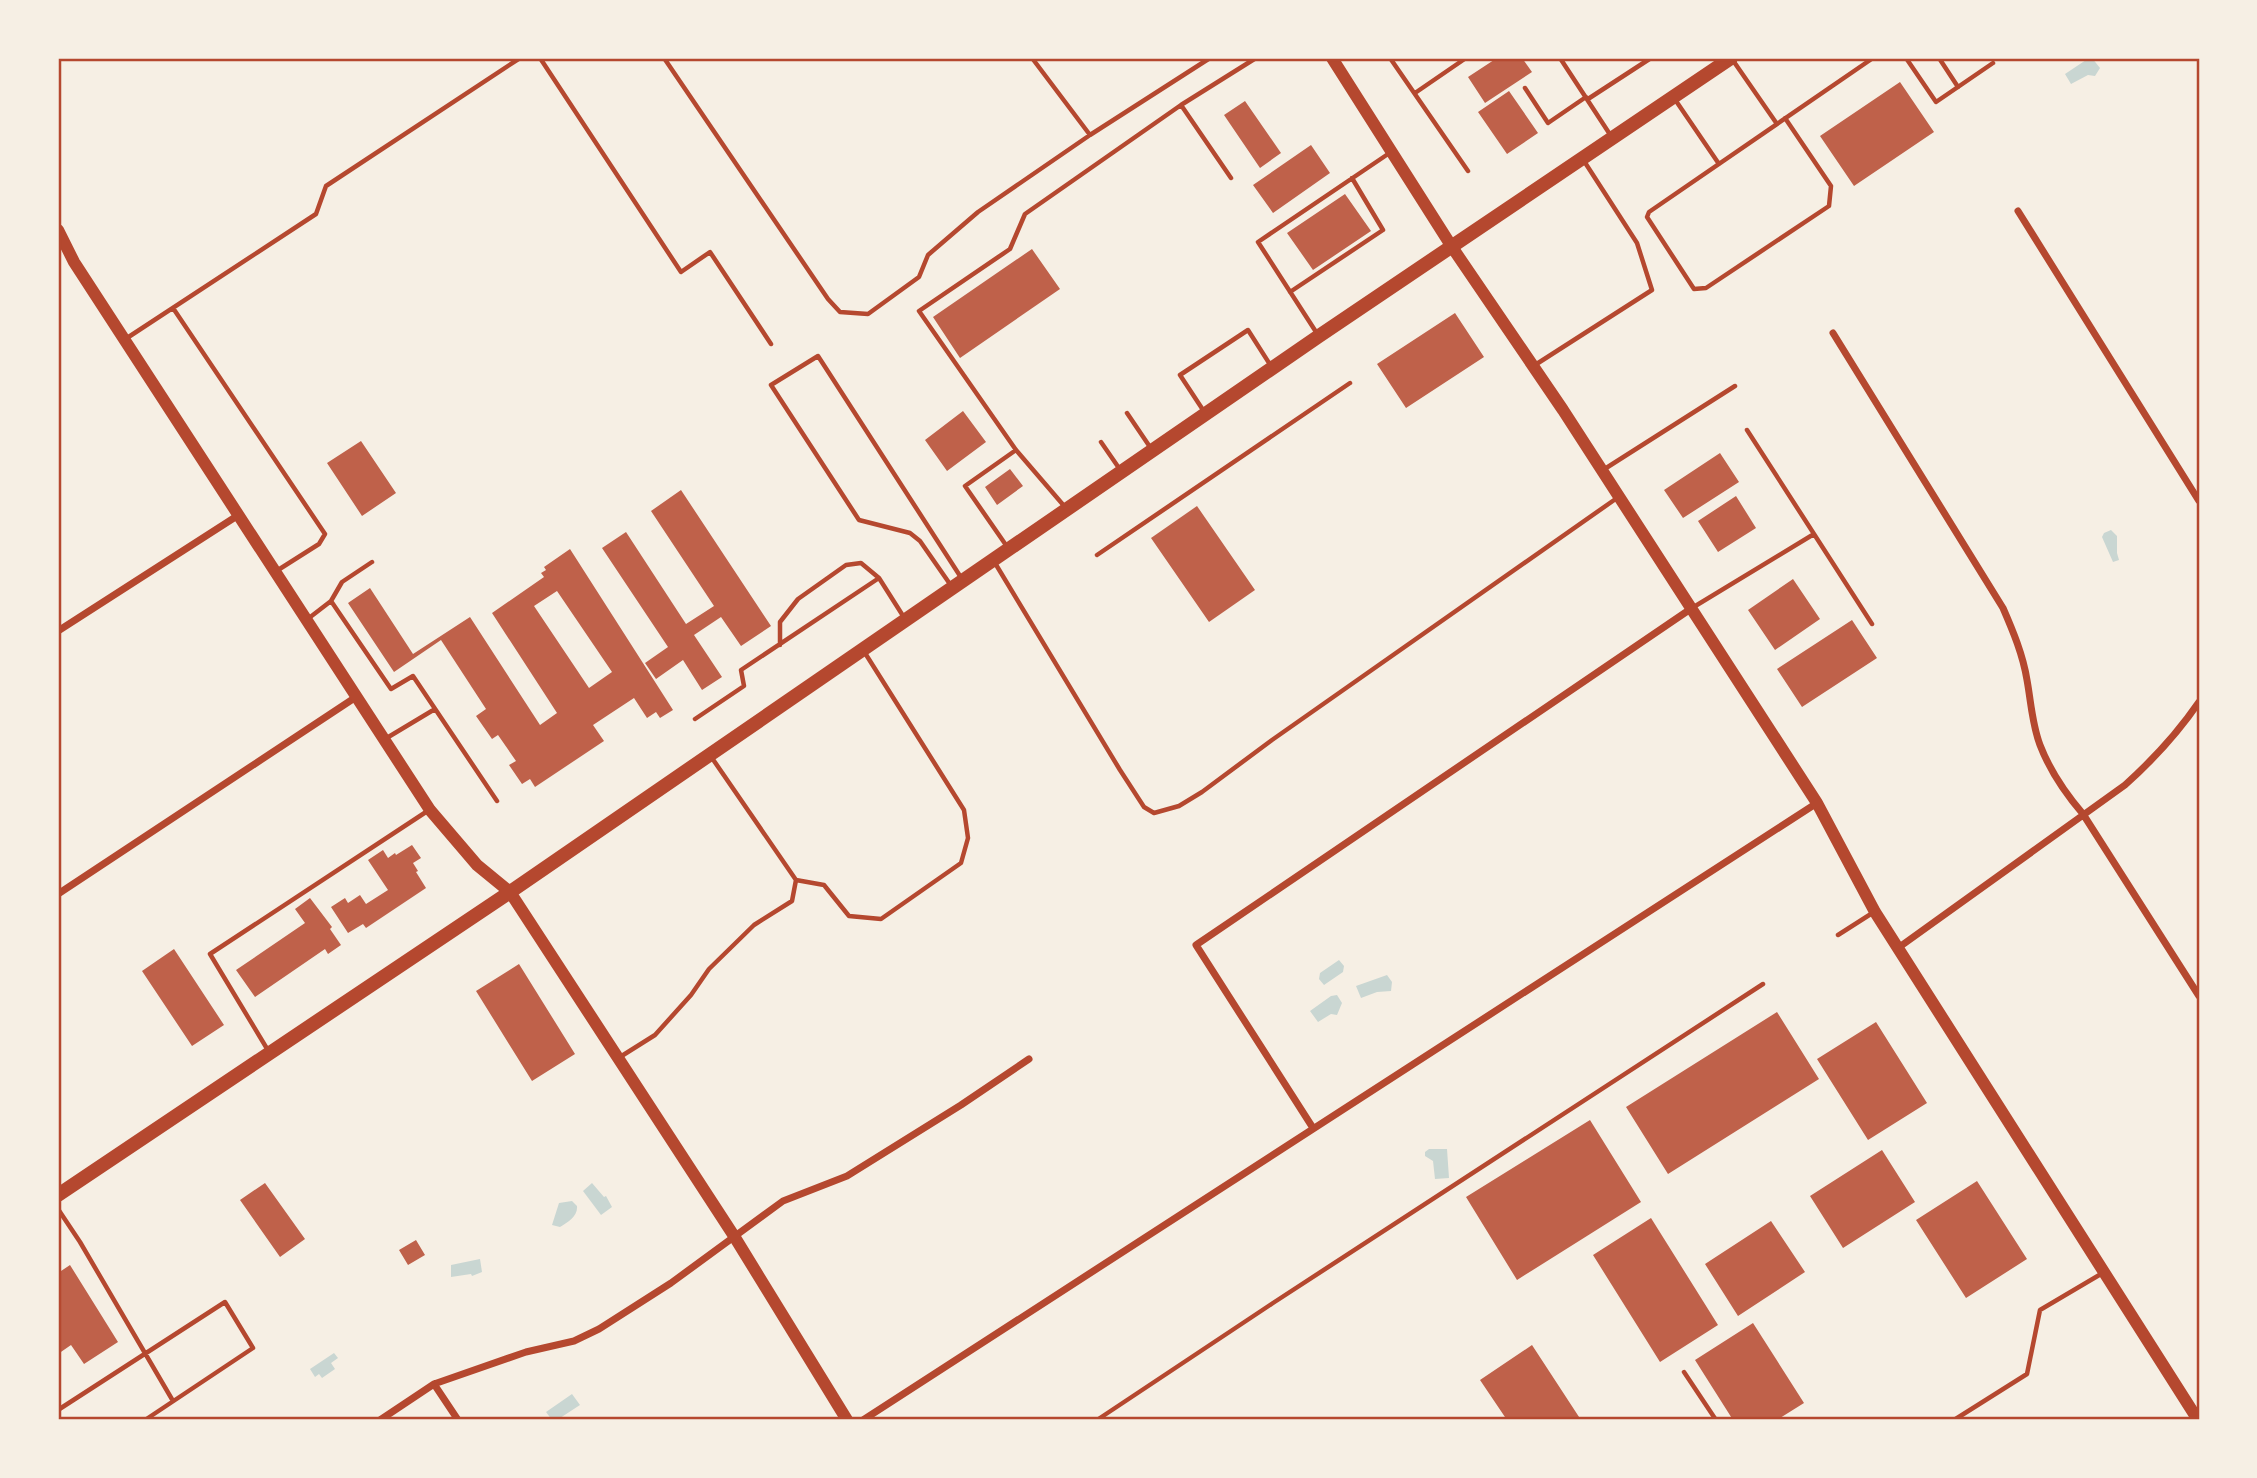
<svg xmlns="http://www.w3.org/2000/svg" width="2257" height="1478" font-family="Arial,sans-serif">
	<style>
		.water { fill: #c9d6d2 }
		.building { fill: #bf614a; fill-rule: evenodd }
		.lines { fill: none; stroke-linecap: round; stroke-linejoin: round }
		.service { stroke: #b5482f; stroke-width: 4.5 }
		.minor { stroke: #b5482f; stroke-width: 7 }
		.tertiary { stroke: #b5482f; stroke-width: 12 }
		.secondary { stroke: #b5482f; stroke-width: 14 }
		.neatline { fill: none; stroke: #b5482f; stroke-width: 2.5 }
	</style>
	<rect width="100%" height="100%" fill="#f6efe4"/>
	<path class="water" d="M 2089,58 L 2092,58 L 2100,68 L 2095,76 L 2088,75 L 2071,84 L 2065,74 Z
		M 2111,530 L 2117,536 L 2117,553 L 2119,560 L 2113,562 L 2102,537 L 2104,533 Z
		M 1339,960 L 1344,966 L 1343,972 L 1324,985 L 1319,979 L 1320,973 Z
		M 1387,975 L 1392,982 L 1391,991 L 1377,992 L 1361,998 L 1356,986 Z
		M 1337,995 L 1342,1003 L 1337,1015 L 1331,1014 L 1318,1022 L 1310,1011 L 1331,996 Z
		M 1429,1149 L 1447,1149 L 1449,1178 L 1435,1179 L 1433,1161 L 1425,1156 L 1425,1152 Z
		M 592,1183 L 604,1197 L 606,1196 L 612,1207 L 601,1215 L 583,1191 Z
		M 572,1201 L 577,1206 C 578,1216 568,1222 560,1227 L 552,1225 L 559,1203 Z
		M 480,1259 L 482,1272 L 472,1276 L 471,1274 L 451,1277 L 451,1265 Z
		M 334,1353 L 338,1358 L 331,1363 L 335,1369 L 322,1378 L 319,1374 L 315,1377 L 310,1369 Z
		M 572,1394 L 580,1405 L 557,1420 L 552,1420 L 546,1412 Z"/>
	<path class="building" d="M 1497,58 L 1522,58 L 1532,72 L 1485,103 L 1468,77 Z
		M 1900,82 L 1934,132 L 1854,186 L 1820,136 Z
		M 1509,91 L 1538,133 L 1507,154 L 1478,112 Z
		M 1245,101 L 1281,153 L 1260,168 L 1224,115 Z
		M 1311,145 L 1330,173 L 1273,213 L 1253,185 Z
		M 1345,194 L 1371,231 L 1313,270 L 1287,233 Z
		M 1032,249 L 1060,289 L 960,358 L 933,317 Z
		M 1455,313 L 1484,357 L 1406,408 L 1377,364 Z
		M 963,411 L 986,442 L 947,471 L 925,440 Z
		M 361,441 L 396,493 L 362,516 L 327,463 Z
		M 1720,453 L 1739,482 L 1683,518 L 1664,490 Z
		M 1010,469 L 1023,486 L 997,505 L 985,487 Z
		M 681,490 L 771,626 L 741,646 L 721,617 L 694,635 L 722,677 L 702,690 L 683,660 L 656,679 L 645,663 L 668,647 L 602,548 L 626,532 L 686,624 L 714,606 L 651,511 Z
		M 1736,496 L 1756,528 L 1718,552 L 1698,521 Z
		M 1197,506 L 1255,590 L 1209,622 L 1151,538 Z
		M 570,549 L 673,710 L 660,718 L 656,712 L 647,718 L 634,698 L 593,725 L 604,741 L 535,787 L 530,779 L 522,784 L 509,765 L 516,761 L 498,735 L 492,739 L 476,716 L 486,709 L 441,640 L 394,672 L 348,603 L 370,588 L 413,654 L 470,617 L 540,725 L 557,713 L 492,613 L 544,577 L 541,573 L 546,570 L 544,567 ZM 557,591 L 612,672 L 589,688 L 534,606 Z
		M 1793,579 L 1820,619 L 1775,650 L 1748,610 Z
		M 1852,620 L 1877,658 L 1802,707 L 1777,669 Z
		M 412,845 L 421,858 L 413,863 L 418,871 L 416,872 L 426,888 L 366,928 L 363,924 L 348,933 L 331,907 L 345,898 L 348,903 L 360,895 L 366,904 L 388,890 L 368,860 L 383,850 L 388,858 L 395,853 L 396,855 Z
		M 310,898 L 332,927 L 330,929 L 341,945 L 328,954 L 325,949 L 255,997 L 236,970 L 305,923 L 295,909 Z
		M 174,949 L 224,1025 L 192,1046 L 142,971 Z
		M 519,964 L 575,1054 L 532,1081 L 476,991 Z
		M 1777,1012 L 1819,1079 L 1668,1174 L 1626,1107 Z
		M 1876,1022 L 1927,1103 L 1868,1140 L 1817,1059 Z
		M 1590,1120 L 1641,1202 L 1517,1280 L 1466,1197 Z
		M 1882,1150 L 1915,1202 L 1843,1248 L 1810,1196 Z
		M 1977,1181 L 2027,1259 L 1966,1298 L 1916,1220 Z
		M 265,1183 L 305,1239 L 280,1257 L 240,1200 Z
		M 1651,1218 L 1718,1325 L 1660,1362 L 1593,1255 Z
		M 1771,1221 L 1805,1272 L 1738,1316 L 1705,1264 Z
		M 416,1240 L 425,1255 L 408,1265 L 399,1250 Z
		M 70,1265 L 118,1342 L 84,1364 L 71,1345 L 58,1354 L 58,1273 Z
		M 1753,1323 L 1804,1403 L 1777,1420 L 1733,1420 L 1695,1360 Z
		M 1532,1345 L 1581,1420 L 1507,1420 L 1480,1380 Z"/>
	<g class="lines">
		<path class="service" d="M 540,58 L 681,272 L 710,252 L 771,344
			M 664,58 L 828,299 L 840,312 L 868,314 L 919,277 L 928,255 L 978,212 L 1090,135 L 1210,58
			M 1032,58 L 1090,135
			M 1390,58 L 1468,171
			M 1560,58 L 1611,136
			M 1906,58 L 1936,102 L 1993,63
			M 1939,58 L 1958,87
			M 1732,59 L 1777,124
			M 1525,88 L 1548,123 L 1586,97
			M 1415,93 L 1466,58
			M 1674,98 L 1719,164
			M 1588,99 L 1651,58
			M 1181,105 L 1231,178
			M 1785,118 L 1831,186 L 1829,206 L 1706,288 L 1694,289 L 1647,217 L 1649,212 L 1873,58
			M 1290,292 L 1383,230 L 1352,178
			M 173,308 L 325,534 L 319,544 L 278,570
			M 1318,335 L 1258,242 L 1391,152
			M 127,338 L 316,214 L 326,186 L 520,58
			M 1535,365 L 1652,290 L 1637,243 L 1584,161
			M 1127,413 L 1150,447
			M 1205,413 L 1180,375 L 1248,330 L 1271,366
			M 1747,430 L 1872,624
			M 1101,442 L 1121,471
			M 1603,470 L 1735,386
			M 1065,507 L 1016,450 L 919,311 L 1010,249 L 1025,214 L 1181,105 L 1256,58
			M 1008,548 L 965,486 L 1016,450
			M 1097,555 L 1350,383
			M 372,562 L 342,582 L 331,601 L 391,689 L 413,676 L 497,801
			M 995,563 L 1120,770 L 1144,807 L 1154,813 L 1179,806 L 1202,792 L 1272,740 L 1617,498
			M 952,587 L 920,541 L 910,533 L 859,520 L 771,385 L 818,356 L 962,579
			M 1692,608 L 1814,534
			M 309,618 L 331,601
			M 780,645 L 780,622 L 798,599 L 846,565 L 861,563 L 879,578 L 905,619
			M 695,719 L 744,686 L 741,670 L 879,578
			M 385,739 L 435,709
			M 712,758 L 796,880 L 824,885 L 849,916 L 881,919 L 961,863 L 968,838 L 964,810 L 865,653
			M 1838,935 L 1874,912
			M 269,1052 L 210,954 L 429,810
			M 620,1057 L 655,1035 L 691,995 L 709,969 L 754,925 L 792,901 L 796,880
			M 58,1209 L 80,1242 L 173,1401
			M 1684,1372 L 1716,1420
			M 58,1410 L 225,1302 L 253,1348 L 145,1420
			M 1097,1420 L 1273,1303 L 1763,984
			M 1954,1420 L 2027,1374 L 2040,1310 L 2101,1274"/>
		<path class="minor" d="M 2018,211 L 2199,501
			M 1833,333 L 2003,608 C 2013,631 2023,655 2027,680 C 2031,702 2032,724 2040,745 C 2050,771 2065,793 2083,814 L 2199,996
			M 58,631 L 237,516
			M 58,894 L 356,697
			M 1898,948 L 2125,785 C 2154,759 2177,734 2199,702
			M 1313,1128 L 1196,945 L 1692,608
			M 434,1384 L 458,1420
			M 380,1420 L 434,1384 L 526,1352 L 574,1341 L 599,1329 L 671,1283 L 783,1201 L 847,1176 L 961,1105 L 1029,1059
			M 863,1420 L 1817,803"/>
		<path class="tertiary" d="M 1332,58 L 1452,247 L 1563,410 L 1817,803 L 1875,912 L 2198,1420
			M 58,230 L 74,262 L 430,810 L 477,865 L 510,892 L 734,1236 L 847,1420"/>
		<path class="secondary" d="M 58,1195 L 510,892 L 1319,336 L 1731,58"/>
	</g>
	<rect width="2257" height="1478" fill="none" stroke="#f6efe4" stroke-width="119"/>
	<rect x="60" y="60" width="2138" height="1358" class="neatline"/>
</svg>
